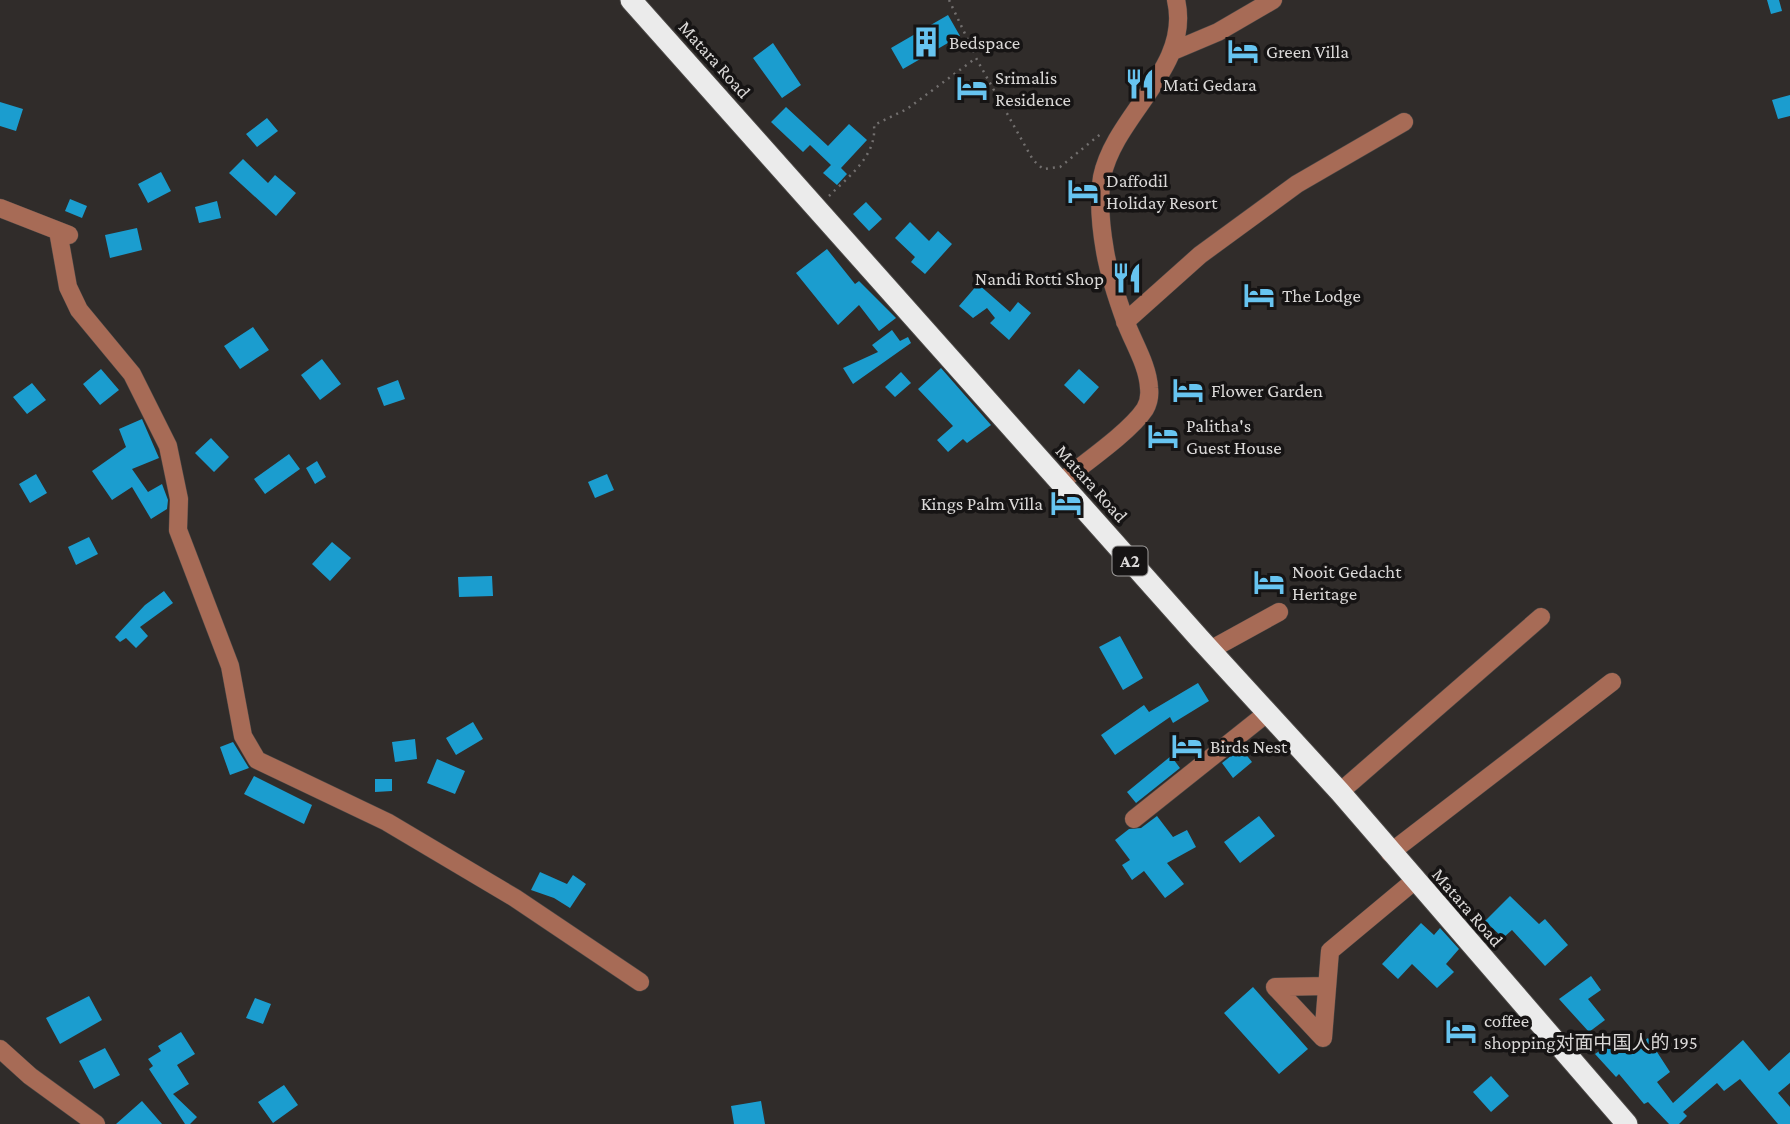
<svg xmlns="http://www.w3.org/2000/svg" width="1790" height="1124" font-family="'Crimson Pro','Noto Sans SC',serif">
	<style>
		.building { fill: #1b9dcf }
		.lines { fill: none; stroke-linecap: round; stroke-linejoin: round }
		.minor-casing { stroke: #4b4846; stroke-width: 19 }
		.highway-casing { stroke: #4b4846; stroke-width: 23 }
		.path { stroke: #726f6e; stroke-width: 2.5; stroke-dasharray: 2 5; stroke-linecap: butt }
		.minor { stroke: #a76b56; stroke-width: 18 }
		.highway { stroke: #ebebeb; stroke-width: 21 }
		.labels { text-anchor: middle; stroke-width: 7; stroke-linejoin: round; paint-order: stroke }
		.shield { fill: #161414; stroke: #9f9d9c; stroke-width: 2 }
		.shield-label { font-size: 18px; font-weight: bold; fill: #dad8d7 }
		.poi-label { font-size: 19px; fill: #dad8d7; stroke: #161414; text-anchor: start }
		.street-label { font-size: 19px; fill: #dad8d7; stroke: #161414 }
	</style>
	<rect width="100%" height="100%" fill="#302c2a"/>
	<path class="building" d="M 1767,0 L 1779,0 L 1782,11 L 1771,14 Z
		M 948,15 L 960,36 L 903,69 L 891,48 Z
		M 773,43 L 801,85 L 782,98 L 753,58 Z
		M 1790,95 L 1790,116 L 1778,119 L 1772,100 Z
		M 0,102 L 23,109 L 16,131 L 0,126 Z
		M 786,107 L 828,146 L 849,124 L 867,140 L 841,168 L 847,174 L 837,185 L 823,173 L 831,165 L 810,145 L 803,152 L 771,122 Z
		M 267,118 L 278,131 L 257,147 L 246,134 Z
		M 243,159 L 268,183 L 275,175 L 296,193 L 276,216 L 229,173 Z
		M 161,172 L 171,191 L 148,203 L 138,184 Z
		M 70,199 L 87,206 L 82,218 L 65,211 Z
		M 217,201 L 221,218 L 199,223 L 195,207 Z
		M 866,202 L 882,219 L 869,231 L 853,214 Z
		M 910,222 L 929,241 L 938,231 L 952,244 L 925,274 L 911,262 L 915,257 L 895,238 Z
		M 137,228 L 142,250 L 110,258 L 105,235 Z
		M 827,249 L 855,284 L 859,281 L 896,318 L 879,331 L 859,305 L 838,325 L 796,273 Z
		M 978,284 L 1010,312 L 1018,302 L 1031,313 L 1009,340 L 990,323 L 995,318 L 987,308 L 973,318 L 959,306 Z
		M 253,327 L 269,350 L 240,369 L 224,346 Z
		M 892,330 L 900,341 L 908,337 L 911,343 L 853,384 L 843,368 L 878,352 L 872,345 Z
		M 322,359 L 341,384 L 320,400 L 301,375 Z
		M 941,368 L 991,425 L 967,443 L 963,439 L 948,452 L 937,440 L 953,426 L 918,389 Z
		M 101,369 L 119,390 L 100,405 L 83,384 Z
		M 1079,369 L 1099,387 L 1084,404 L 1064,385 Z
		M 901,372 L 911,383 L 895,397 L 885,387 Z
		M 398,380 L 405,399 L 384,406 L 377,388 Z
		M 32,383 L 46,400 L 27,414 L 13,397 Z
		M 142,419 L 159,458 L 132,469 L 148,492 L 162,484 L 168,500 L 167,509 L 151,519 L 132,487 L 112,500 L 92,471 L 126,447 L 119,429 Z
		M 211,438 L 229,457 L 214,472 L 195,453 Z
		M 289,454 L 300,469 L 265,494 L 254,479 Z
		M 317,461 L 326,477 L 315,484 L 306,468 Z
		M 36,474 L 47,493 L 30,503 L 19,484 Z
		M 607,474 L 614,490 L 595,498 L 588,482 Z
		M 89,537 L 98,554 L 76,565 L 68,547 Z
		M 332,542 L 351,558 L 330,581 L 312,564 Z
		M 492,576 L 493,596 L 459,597 L 458,577 Z
		M 164,591 L 173,603 L 140,627 L 148,636 L 136,648 L 126,638 L 120,642 L 115,637 L 145,605 Z
		M 1120,636 L 1143,678 L 1123,690 L 1099,647 Z
		M 1198,683 L 1209,701 L 1173,723 L 1170,717 L 1115,755 L 1101,735 L 1144,705 L 1149,712 Z
		M 473,722 L 483,739 L 456,755 L 446,738 Z
		M 415,739 L 417,759 L 395,762 L 392,742 Z
		M 233,742 L 249,768 L 230,775 L 220,747 Z
		M 1241,748 L 1252,762 L 1233,778 L 1222,763 Z
		M 1171,756 L 1180,768 L 1136,803 L 1127,792 Z
		M 437,759 L 465,771 L 455,794 L 427,783 Z
		M 254,776 L 312,805 L 304,824 L 244,794 Z
		M 375,779 L 392,779 L 392,791 L 375,792 Z
		M 1157,816 L 1173,837 L 1187,830 L 1196,847 L 1167,863 L 1184,884 L 1165,898 L 1144,871 L 1132,880 L 1122,865 L 1130,860 L 1115,840 L 1129,829 L 1141,828 Z
		M 1259,816 L 1275,836 L 1240,863 L 1224,842 Z
		M 540,872 L 567,884 L 573,875 L 586,884 L 570,908 L 554,898 L 531,890 Z
		M 1510,896 L 1539,924 L 1545,919 L 1568,945 L 1545,966 L 1512,930 L 1503,938 L 1485,921 Z
		M 1421,923 L 1434,935 L 1440,928 L 1459,949 L 1446,964 L 1454,972 L 1437,988 L 1412,964 L 1398,979 L 1382,964 Z
		M 1591,976 L 1601,990 L 1588,999 L 1605,1020 L 1589,1032 L 1559,999 Z
		M 1253,987 L 1308,1049 L 1279,1074 L 1224,1013 Z
		M 89,996 L 102,1020 L 60,1044 L 46,1018 Z
		M 255,998 L 271,1004 L 263,1024 L 246,1018 Z
		M 181,1032 L 195,1054 L 177,1065 L 189,1084 L 173,1094 L 197,1117 L 190,1124 L 185,1124 L 149,1069 L 153,1066 L 148,1059 L 161,1051 L 158,1046 Z
		M 1618,1038 L 1629,1052 L 1648,1038 L 1670,1072 L 1657,1082 L 1673,1103 L 1743,1040 L 1769,1071 L 1790,1052 L 1790,1083 L 1778,1093 L 1790,1107 L 1790,1124 L 1778,1124 L 1740,1079 L 1724,1091 L 1717,1083 L 1683,1112 L 1687,1116 L 1679,1124 L 1669,1124 L 1648,1102 L 1644,1104 L 1619,1074 L 1616,1077 L 1595,1054 Z
		M 105,1048 L 120,1075 L 94,1089 L 79,1061 Z
		M 1491,1076 L 1509,1096 L 1491,1112 L 1473,1092 Z
		M 284,1085 L 298,1105 L 273,1123 L 258,1102 Z
		M 142,1101 L 162,1124 L 116,1124 Z
		M 761,1101 L 765,1124 L 734,1124 L 731,1106 Z"/>
	<g class="lines">
		<g class="minor-casing">
			<path id="minor" d="M 1173,51 L 1218,32 L 1273,0
				M 0,208 L 69,235
				M 58,231 L 68,287 L 79,310 L 132,374 L 168,446 L 179,499 L 178,530 L 230,666 L 243,736 L 257,760 L 387,822 L 515,898 L 640,982
				M 1125,322 L 1200,255 L 1297,184 L 1404,122
				M 1061,482 C 1083,464 1130,432 1145,409 C 1149,402 1150,396 1149,388 C 1148,366 1134,344 1126,323 C 1118,301 1109,275 1105,251 C 1101,228 1098,201 1102,177 C 1115,114 1192,68 1176,0
				M 1210,650 L 1279,612
				M 1340,792 L 1541,617
				M 1134,819 L 1267,713
				M 1390,853 L 1612,682
				M 1327,986 L 1275,987 L 1323,1038 L 1330,951 L 1414,881
				M 0,1049 L 30,1076 L 96,1124"/>
		</g>
		<g class="highway-casing">
			<path id="highway" d="M 631,0 L 1199,638 L 1340,792 L 1627,1124"/>
		</g>
		<path class="path" d="M 949,0 L 976,57
			M 829,196 C 849,176 877,156 874,125 L 907,109 L 976,58 L 1033,160 L 1043,169 L 1060,167 L 1103,132"/>
		<use href="#minor" class="minor"/>
		<use href="#highway" class="highway"/>
	</g>
	<defs>
		<g id="building-bare" transform="scale(2.415)"><path d="M-4-6H4V6H1V3H-1V6H-4ZM-2.5-4.3h1.7v1.8h-1.7ZM.8-4.3h1.7v1.8H.8ZM-2.5-1h1.7V.8h-1.7ZM.8-1h1.7V.8H.8Z" fill="#67c4f0" stroke="#161414" stroke-width="2.5" paint-order="stroke"/></g>
		<g id="hotel-bare" transform="scale(2.415)"><path d="M-6-4.5h1.5V1H6V5H4.5V3h-9V5H-6ZM-4 0a1.8 1.8 0 1 1 3.6 0ZM.5 0V-2.5h3Q6-2.5 6 0Z" fill="#67c4f0" stroke="#161414" stroke-width="2.5" paint-order="stroke"/></g>
		<g id="restaurant-bare" transform="scale(2.415)"><path d="M-5-6h1v4h1v-4h1v4h1v-4h1v5L-1.5 .5V6h-2V.5L-5-1ZM5-6V6H3V1.5H1.5Q1.5-4 5-6Z" fill="#67c4f0" stroke="#161414" stroke-width="2.5" paint-order="stroke"/></g>
	</defs>
	<g fill-rule="evenodd">
		<use href="#building-bare" x="926" y="42"/>
		<use href="#hotel-bare" x="1243" y="51"/>
		<use href="#restaurant-bare" x="1140" y="84"/>
		<use href="#hotel-bare" x="972" y="88"/>
		<use href="#hotel-bare" x="1083" y="191"/>
		<use href="#restaurant-bare" x="1127" y="278"/>
		<use href="#hotel-bare" x="1259" y="295"/>
		<use href="#hotel-bare" x="1188" y="390"/>
		<use href="#hotel-bare" x="1163" y="436"/>
		<use href="#hotel-bare" x="1066" y="503"/>
		<use href="#hotel-bare" x="1269" y="582"/>
		<use href="#hotel-bare" x="1187" y="746"/>
		<use href="#hotel-bare" x="1461" y="1031"/>
	</g>
	<g class="labels">
		<rect class="shield" x="1112.5" y="546.5" width="35" height="29" rx="5"/>
		<g class="shield-label">
			<text x="1130" y="567">A2</text>
		</g>
		<g class="poi-label">
			<text x="949" y="49">Bedspace</text>
			<text x="1266" y="58">Green Villa</text>
			<text x="995" y="84">Srimalis<tspan x="995" dy="22">Residence</tspan></text>
			<text x="1163" y="91">Mati Gedara</text>
			<text x="1106" y="187">Daffodil<tspan x="1106" dy="22">Holiday Resort</tspan></text>
			<text x="1104" y="285" text-anchor="end">Nandi Rotti Shop</text>
			<text x="1282" y="302">The Lodge</text>
			<text x="1211" y="397">Flower Garden</text>
			<text x="1186" y="432">Palitha's<tspan x="1186" dy="22">Guest House</tspan></text>
			<text x="1043" y="510" text-anchor="end">Kings Palm Villa</text>
			<text x="1292" y="578">Nooit Gedacht<tspan x="1292" dy="22">Heritage</tspan></text>
			<text x="1210" y="753">Birds Nest</text>
			<text x="1484" y="1027">coffee<tspan x="1484" dy="22">shopping对面中国人的 195</tspan></text>
		</g>
		<g class="street-label">
			<text transform="translate(715 59) rotate(48)" y="7">Matara Road</text>
			<text transform="translate(1092 483) rotate(48)" y="7">Matara Road</text>
			<text transform="translate(1468 907) rotate(49)" y="7">Matara Road</text>
		</g>
	</g>
</svg>
